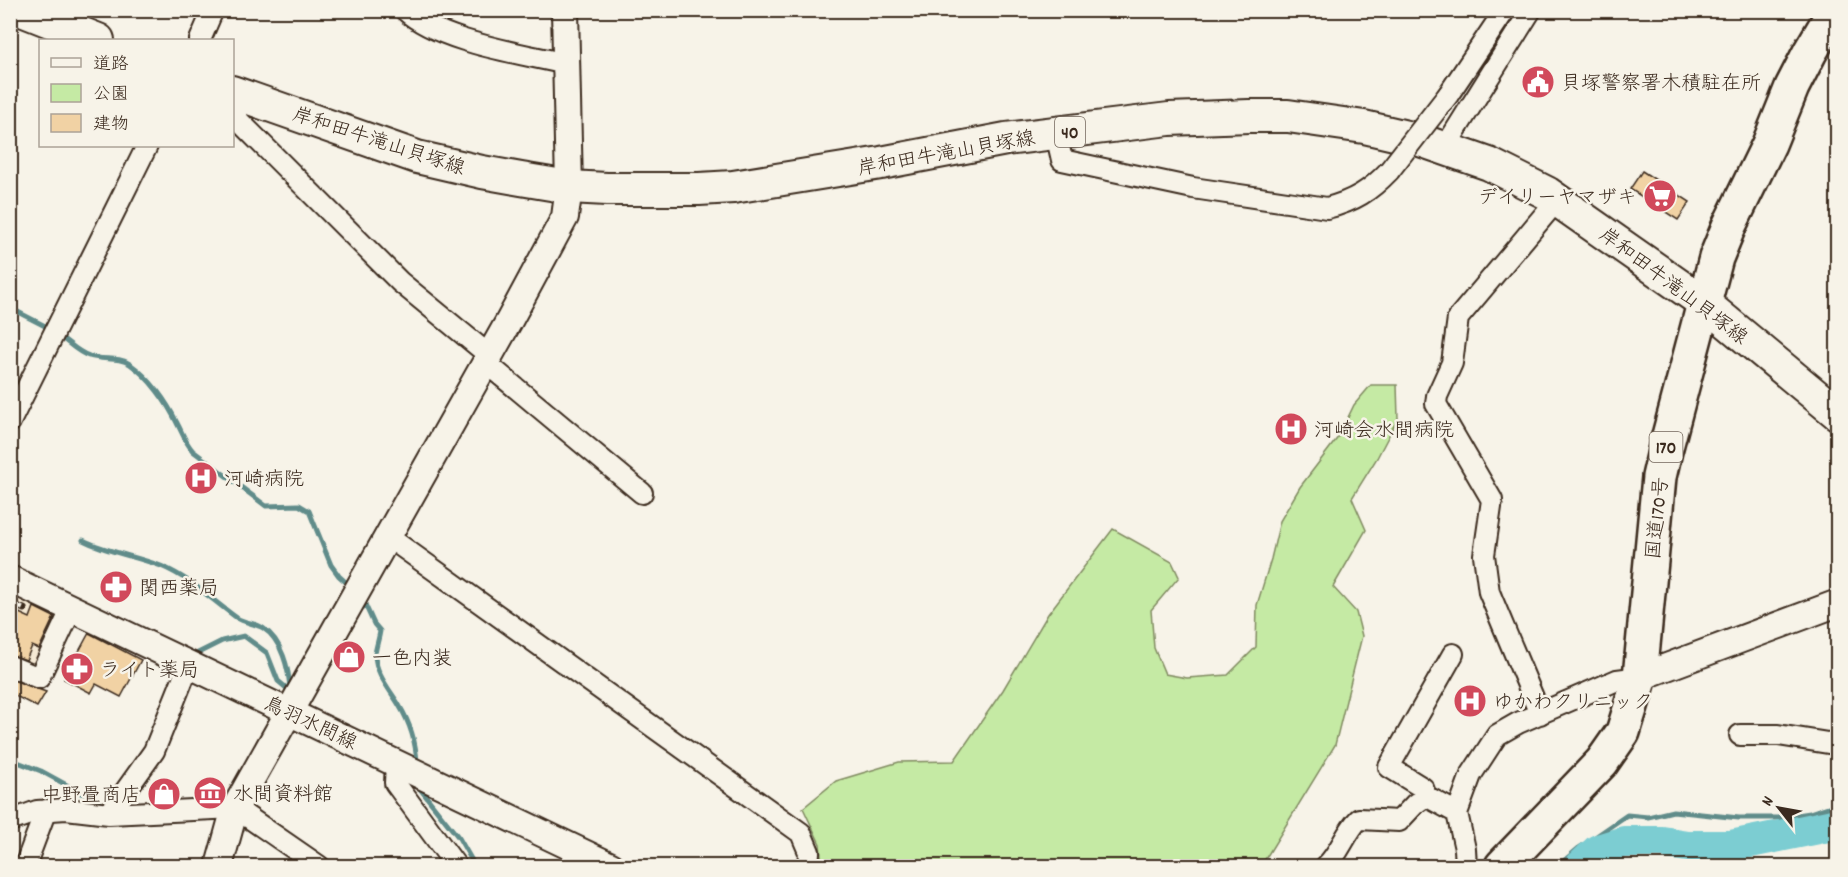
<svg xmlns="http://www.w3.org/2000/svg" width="1848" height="877" font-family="Dekko,'Klee One',sans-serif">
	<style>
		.built { fill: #f5e9d4 }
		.green { fill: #c5eaa4; stroke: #808a61; stroke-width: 1.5 }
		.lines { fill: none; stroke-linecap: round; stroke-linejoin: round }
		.stream { stroke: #618c8a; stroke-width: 5 }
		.river { stroke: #7bcdd2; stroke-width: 32 }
		.building { fill: #f1d2a4; stroke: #3b2a1e; stroke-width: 1.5 }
		.minor-casing { stroke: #3b2a1e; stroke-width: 24 }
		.tertiary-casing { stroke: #3b2a1e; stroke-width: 30 }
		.primary-casing { stroke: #3b2a1e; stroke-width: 36 }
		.trunk-casing { stroke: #3b2a1e; stroke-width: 38 }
		.minor { stroke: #f7f3e8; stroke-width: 20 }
		.tertiary { stroke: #f7f3e8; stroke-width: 26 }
		.primary { stroke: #f7f3e8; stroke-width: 32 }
		.trunk { stroke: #f7f3e8; stroke-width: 33 }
		.rail-casing { stroke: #3b2a1e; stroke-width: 7 }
		.rail { stroke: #f7f3e8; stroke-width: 4.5; stroke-dasharray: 14; stroke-linecap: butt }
		.minor-bridge-casing { stroke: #3b2a1e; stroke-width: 24; stroke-linecap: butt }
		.minor-bridge { stroke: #f7f3e8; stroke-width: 20 }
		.labels { text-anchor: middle; stroke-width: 5; stroke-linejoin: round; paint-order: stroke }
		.shield { fill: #f7f3e8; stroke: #73665b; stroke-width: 1.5 }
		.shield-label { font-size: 18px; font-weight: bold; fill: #3b2a1e }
		.poi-label { font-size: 20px; fill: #3b2a1e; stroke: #f7f3e8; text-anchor: start }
		.street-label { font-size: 20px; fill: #3b2a1e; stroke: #f7f3e8 }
	</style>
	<rect width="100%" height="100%" fill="#f7f3e8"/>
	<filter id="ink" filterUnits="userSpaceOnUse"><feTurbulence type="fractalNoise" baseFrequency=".0167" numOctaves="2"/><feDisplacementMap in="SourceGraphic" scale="12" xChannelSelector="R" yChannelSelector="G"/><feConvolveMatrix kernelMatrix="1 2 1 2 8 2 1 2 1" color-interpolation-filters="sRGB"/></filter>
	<g filter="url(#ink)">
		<path class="built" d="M 10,592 L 57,612 L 33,668 L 11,659 Z"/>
		<path class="green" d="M 1371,385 L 1397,385 L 1398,418 L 1377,458 L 1352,498 L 1366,530 L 1333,587 L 1356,612 L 1362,636 L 1335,745 L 1261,866 L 822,866 L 820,844 L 803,808 L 836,781 L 899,762 L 954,761 L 1003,690 L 1048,614 L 1113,529 L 1172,562 L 1179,577 L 1151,610 L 1154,648 L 1165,674 L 1187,678 L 1228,675 L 1256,647 L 1257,605 L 1271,559 L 1280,521 L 1300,487 L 1339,436 L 1354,405 Z"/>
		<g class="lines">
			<path class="stream" d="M 10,308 L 49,328
				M 62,338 C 70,344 79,353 89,356 C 103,361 118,356 130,364 C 150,378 167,402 177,423 C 183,434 185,442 193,451 L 266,506 L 299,505 L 309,511 L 331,565 L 339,576 L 349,585
				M 83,540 C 107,552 135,556 161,566 C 190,578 212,600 237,618 C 245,623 255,623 263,628 C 282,640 289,669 290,690
				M 363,600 L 374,624 L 380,631 C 379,638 376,647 375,654 C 375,673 390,690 399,705 C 410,723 416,742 417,763
				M 196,654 L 222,641 L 244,636 L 267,653 L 278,681 L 290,691
				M 15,761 L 41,771 L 105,806
				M 417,785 L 459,838 L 475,866
				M 1558,866 L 1579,848 L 1627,815 L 1648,817 L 1673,811 L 1739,818 L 1778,818 L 1810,813 L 1838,804"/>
			<path class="river" d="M 1581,866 L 1598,850 L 1624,842 L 1662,842 L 1687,846 L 1731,846 L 1838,824"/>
		</g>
		<path class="building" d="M 1642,171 L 1690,202 L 1678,220 L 1630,189 Z
			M 34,607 L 54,617 L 39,649 L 32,646 L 26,660 L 10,654 L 10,627 L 17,612 L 30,618 Z
			M 89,633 L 141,660 L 121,697 L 96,684 L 91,693 L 64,679 Z
			M 10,679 L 46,692 L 37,707 L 12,694 L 10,697 Z"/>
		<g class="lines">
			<g class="minor-casing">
				<path id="minor" d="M 405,10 C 439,42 520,53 566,64
					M 200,40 L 213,10
					M 1448,95 L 1505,10
					M 232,103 L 238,120 L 400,282 L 490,356
					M 1056,134 L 1062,160 L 1193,188 L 1327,208 C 1354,201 1370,191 1389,171
					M 1444,149 L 1531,10
					M 486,363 L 642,493
					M 10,422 L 147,146
					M 387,536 L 801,833 L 809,852 L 808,866
					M 10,666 L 39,678 L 72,608
					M 1540,714 L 1489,592 L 1484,555 L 1492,500 L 1436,404 L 1437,396 L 1452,363 L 1458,318 L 1557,200
					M 1740,735 L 1778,735 L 1828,743 L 1838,742
					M 396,762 L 395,783 L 456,866
					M 1426,796 L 1423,788 L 1389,767 L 1453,654
					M 109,814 L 154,751 L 189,664
					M 10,821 L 37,811 L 66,809 L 109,814 L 235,808 L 319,866
					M 25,866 L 46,810
					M 1326,866 C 1340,853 1345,833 1359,819 L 1399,821 L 1415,804 L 1426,796 L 1457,813
					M 1466,866 L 1465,849 L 1457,813 L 1471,775 L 1497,735 L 1518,723 L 1617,680 L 1640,677"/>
			</g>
			<g class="tertiary-casing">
				<path id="tertiary" d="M 10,579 L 611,866
					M 1640,677 L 1838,603
					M 219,866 L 235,808 L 509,321 L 565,217 L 569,187 L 565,10"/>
			</g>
			<g class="primary-casing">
				<path id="primary" d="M 22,10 L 98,40
					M 232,92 L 417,157 L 482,172 L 521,179 L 569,187 L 607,189 L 699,189 L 733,187 L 881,163 L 1006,139 L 1169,119 L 1249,116 L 1288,116 L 1364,127 L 1420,140 L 1489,164 L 1547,193 L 1704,303 L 1838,414"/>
			</g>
			<g class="trunk-casing">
				<path id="trunk" d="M 1502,866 L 1602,762 L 1623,732 L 1640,677 L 1659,477 L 1665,451 L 1716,258 L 1729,226 L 1769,144 L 1792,87 L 1810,52 L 1835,10"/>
			</g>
			<use href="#minor" class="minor"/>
			<use href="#tertiary" class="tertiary"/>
			<use href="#primary" class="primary"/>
			<use href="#trunk" class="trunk"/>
			<g class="rail-casing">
				<path id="rail" d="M 10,603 L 24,609"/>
			</g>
			<use href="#rail" class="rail"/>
			<g class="minor-bridge-casing">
				<path id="minor-bridge" d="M 1389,171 L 1448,95"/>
			</g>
			<use href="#minor-bridge" class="minor-bridge"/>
		</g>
	</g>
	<defs>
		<g id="civic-disc" transform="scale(1.725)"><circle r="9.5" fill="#d1495b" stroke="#f7f3e8"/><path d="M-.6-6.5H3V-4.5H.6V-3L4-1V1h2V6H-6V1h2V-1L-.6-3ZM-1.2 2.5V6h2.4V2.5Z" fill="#fff"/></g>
		<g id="supermarket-disc" transform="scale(1.725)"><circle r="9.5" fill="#d1495b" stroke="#f7f3e8"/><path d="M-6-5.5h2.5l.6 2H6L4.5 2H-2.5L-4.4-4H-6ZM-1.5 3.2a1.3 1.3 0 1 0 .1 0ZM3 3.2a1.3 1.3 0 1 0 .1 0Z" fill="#fff"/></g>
		<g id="hospital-disc" transform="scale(1.725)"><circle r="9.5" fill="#d1495b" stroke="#f7f3e8"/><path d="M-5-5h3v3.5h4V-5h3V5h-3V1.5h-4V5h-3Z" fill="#fff"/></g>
		<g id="pharmacy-disc" transform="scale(1.725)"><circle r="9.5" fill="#d1495b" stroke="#f7f3e8"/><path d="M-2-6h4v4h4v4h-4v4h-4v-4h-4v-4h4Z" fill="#fff"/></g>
		<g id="shop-disc" transform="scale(1.725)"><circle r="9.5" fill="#d1495b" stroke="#f7f3e8"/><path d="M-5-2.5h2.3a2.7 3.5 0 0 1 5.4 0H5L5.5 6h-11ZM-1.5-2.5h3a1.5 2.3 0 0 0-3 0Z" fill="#fff"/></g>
		<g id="museum-disc" transform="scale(1.725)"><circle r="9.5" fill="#d1495b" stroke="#f7f3e8"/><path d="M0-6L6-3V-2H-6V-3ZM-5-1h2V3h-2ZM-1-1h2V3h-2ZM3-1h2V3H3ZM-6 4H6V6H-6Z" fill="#fff"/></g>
	</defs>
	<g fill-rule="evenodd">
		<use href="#civic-disc" x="1538" y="82"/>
		<use href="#supermarket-disc" x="1660" y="196"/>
		<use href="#hospital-disc" x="1291" y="429"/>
		<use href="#hospital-disc" x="201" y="478"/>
		<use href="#pharmacy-disc" x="116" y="587"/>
		<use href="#shop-disc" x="349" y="657"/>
		<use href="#pharmacy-disc" x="77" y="669"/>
		<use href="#hospital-disc" x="1470" y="701"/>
		<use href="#museum-disc" x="210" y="793"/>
		<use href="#shop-disc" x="164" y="794"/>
	</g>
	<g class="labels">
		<g class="shield">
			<rect x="1055" y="117" width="30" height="30" rx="4.5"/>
			<rect x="1649.5" y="432" width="33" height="30" rx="4.5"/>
		</g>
		<g class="shield-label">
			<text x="1070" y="138">40</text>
			<text x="1666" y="453">170</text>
		</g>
		<g class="poi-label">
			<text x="1561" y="89">貝塚警察署木積駐在所</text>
			<text x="1637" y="203" text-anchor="end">デイリーヤマザキ</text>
			<text x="1314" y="436">河崎会水間病院</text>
			<text x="224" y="485">河崎病院</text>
			<text x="139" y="594">関西薬局</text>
			<text x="372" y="664">一色内装</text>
			<text x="100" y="676">ライト薬局</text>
			<text x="1493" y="708">ゆかわクリニック</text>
			<text x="233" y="800">水間資料館</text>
			<text x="141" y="801" text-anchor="end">中野畳商店</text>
		</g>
		<g class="street-label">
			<text transform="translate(379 140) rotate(18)" y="7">岸和田牛滝山貝塚線</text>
			<text transform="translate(946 152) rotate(-10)" y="7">岸和田牛滝山貝塚線</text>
			<text transform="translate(1674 285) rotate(37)" y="7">岸和田牛滝山貝塚線</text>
			<text transform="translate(1656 518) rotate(-84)" y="7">国道170号</text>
			<text transform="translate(311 722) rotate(25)" y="7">鳥羽水間線</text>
		</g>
	</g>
	<rect width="1848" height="877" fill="none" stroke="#f7f3e8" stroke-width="36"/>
	<rect x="18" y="18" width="1812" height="841" fill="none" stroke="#3b2a1e" stroke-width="2" filter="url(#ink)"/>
	<rect x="39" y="39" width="195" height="108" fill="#f7f3e8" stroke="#aca397" stroke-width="1.5"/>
	<rect x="51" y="58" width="30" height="9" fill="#f7f3e8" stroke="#aca397" stroke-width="1.5"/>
	<text x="93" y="69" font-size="18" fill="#3b2a1e">道路</text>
	<rect x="51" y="84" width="30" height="18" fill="#c5eaa4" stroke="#aca397" stroke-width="1.5"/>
	<text x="93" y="99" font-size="18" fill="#3b2a1e">公園</text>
	<rect x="51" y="114" width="30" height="18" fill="#f1d2a4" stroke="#aca397" stroke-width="1.5"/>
	<text x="93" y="129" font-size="18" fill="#3b2a1e">建物</text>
	<g transform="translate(1779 808) rotate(301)" stroke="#f7f3e8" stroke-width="4.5" paint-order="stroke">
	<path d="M0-4.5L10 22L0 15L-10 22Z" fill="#3b2a1e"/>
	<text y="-9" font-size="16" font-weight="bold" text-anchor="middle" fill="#3b2a1e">N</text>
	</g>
</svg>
